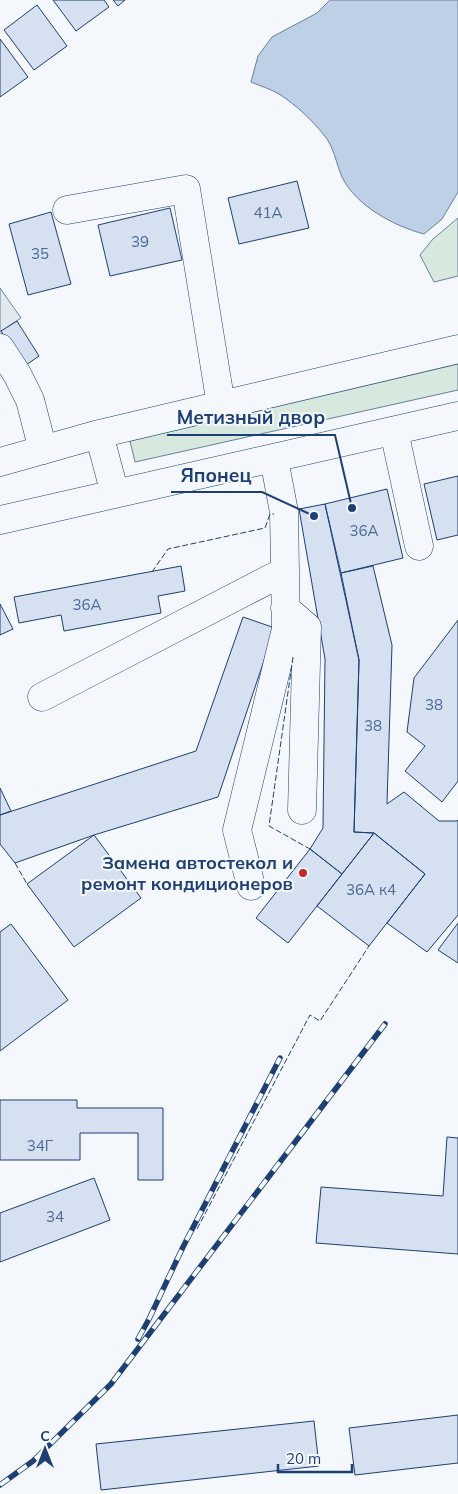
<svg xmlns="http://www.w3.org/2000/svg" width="458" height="1494" font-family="Mulish,sans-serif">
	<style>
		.green { fill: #d7e8df; stroke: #687fa3 }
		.parking { fill: #e3e8f0; stroke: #687fa3 }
		.water { fill: #bed0e5; stroke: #687fa3 }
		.building { fill: #d5e0f0; stroke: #1d3f73 }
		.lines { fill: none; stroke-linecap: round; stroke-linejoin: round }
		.minor-casing { stroke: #1d3f73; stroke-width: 29 }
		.major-casing { stroke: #1d3f73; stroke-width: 29 }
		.minor { stroke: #f4f7fb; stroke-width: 28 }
		.major { stroke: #f4f7fb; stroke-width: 28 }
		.rail-casing { stroke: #1d3f73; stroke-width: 5.5 }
		.rail { stroke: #f4f7fb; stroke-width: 4; stroke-dasharray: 11; stroke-linecap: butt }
		.fence { stroke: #1d3f73; stroke-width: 1; stroke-dasharray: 6 2.5; stroke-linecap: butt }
		.poi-dot { fill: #c62828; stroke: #f4f7fb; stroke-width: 2 }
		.labels { text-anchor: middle; stroke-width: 4; stroke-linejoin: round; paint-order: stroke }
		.number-label { font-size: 15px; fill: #4b6792 }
		.poi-label { font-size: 18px; font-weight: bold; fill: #1d3f73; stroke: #f4f7fb; text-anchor: end }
		.leader { fill: none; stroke: #1d3f73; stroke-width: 2 }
		.callout-dot { fill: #1d3f73; stroke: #f4f7fb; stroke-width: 2 }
		.callout-label { font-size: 19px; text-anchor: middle; font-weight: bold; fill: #1d3f73; stroke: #f4f7fb; stroke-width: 4; stroke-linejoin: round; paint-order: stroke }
	</style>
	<rect width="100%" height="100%" fill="#f4f7fb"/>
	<path class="green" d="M 458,218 L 458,276 L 434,282 L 420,255 L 433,239 Z
		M 458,364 L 458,390 L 135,462 L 130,441 Z"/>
	<path class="parking" d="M 0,288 L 21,318 L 0,332 Z"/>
	<path class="water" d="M 330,0 L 458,0 L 458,192 L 442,219 L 424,234 C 394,226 356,206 342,177 C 336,163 334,147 324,135 C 312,120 295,104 279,94 C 271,89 260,86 251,82 L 258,56 L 272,37 L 317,13 Z"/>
	<path class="building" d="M 53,0 L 104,0 L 109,7 L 76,31 Z
		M 113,0 L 125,0 L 118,6 Z
		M 37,5 L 67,46 L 34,70 L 4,30 Z
		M 0,39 L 28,77 L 0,97 Z
		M 297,181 L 309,228 L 239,244 L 228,198 Z
		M 170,208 L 182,260 L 110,276 L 98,225 Z
		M 51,212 L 71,284 L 28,295 L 9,224 Z
		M 17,321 L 39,356 L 23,367 L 1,331 Z
		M 458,476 L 458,535 L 437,540 L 424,484 Z
		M 387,489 L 403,558 L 341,573 L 325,504 Z
		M 325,504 L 359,660 L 354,832 L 374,833 L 342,874 L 310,849 L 323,828 L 325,659 L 299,509 Z
		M 181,566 L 185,591 L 158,596 L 161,613 L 64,631 L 61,615 L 19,623 L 14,597 Z
		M 373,566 L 392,645 L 387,804 L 404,792 L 439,821 L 457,821 L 458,820 L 458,915 L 427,952 L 387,923 L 425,874 L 374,833 L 354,832 L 359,660 L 341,573 Z
		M 0,604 L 13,629 L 0,635 Z
		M 243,617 L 275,628 L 218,797 L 94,835 L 15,863 L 0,844 L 0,815 L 196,751 Z
		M 458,620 L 458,781 L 442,802 L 405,771 L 425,746 L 407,732 L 414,678 Z
		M 0,788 L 11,811 L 0,815 Z
		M 374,833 L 425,874 L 369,946 L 317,906 Z
		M 94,835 L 141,898 L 74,947 L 27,884 Z
		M 310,849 L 342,874 L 288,943 L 256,918 Z
		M 458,923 L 458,963 L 438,950 Z
		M 11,924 L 68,1000 L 0,1051 L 0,932 Z
		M 0,1100 L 77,1100 L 77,1108 L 163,1108 L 163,1180 L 138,1180 L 138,1133 L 80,1133 L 80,1160 L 0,1160 Z
		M 447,1137 L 458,1138 L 458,1254 L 316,1243 L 321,1187 L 443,1196 Z
		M 94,1178 L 110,1220 L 0,1262 L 0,1213 Z
		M 458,1415 L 458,1463 L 355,1475 L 349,1428 Z
		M 314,1421 L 319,1466 L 101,1490 L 96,1444 Z"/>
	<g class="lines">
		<g class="minor-casing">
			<path id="minor" d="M 67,210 L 186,189 L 221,405
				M 0,348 L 17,374 L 30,400 L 43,450
				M 394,431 L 419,546
				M 285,608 L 307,627 L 302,810
				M 42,697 L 285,571 L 284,512 L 274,459
				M 251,886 L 237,830 L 286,629 L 285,571"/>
		</g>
		<g class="major-casing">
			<path id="major" d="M 99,434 L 115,494
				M 0,462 L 99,434 L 458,349
				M 0,520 L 458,416"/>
		</g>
		<use href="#minor" class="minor"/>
		<use href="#major" class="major"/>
		<g class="rail-casing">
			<path id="rail" d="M 138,1339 L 149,1319 L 183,1247 L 280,1058
				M 0,1485 L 33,1461 L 111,1384 L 385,1024"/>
		</g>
		<use href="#rail" class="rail"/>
		<path class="fence" d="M 152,572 L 168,549 L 265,528 L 270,514 L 274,514
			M 293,657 L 269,826 L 310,849
			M 15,863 L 27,884
			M 197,1229 L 310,1015 L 320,1021 L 369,946"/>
	</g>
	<circle class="poi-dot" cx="303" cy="873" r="5"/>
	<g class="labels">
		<g class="number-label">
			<text x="268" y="218">41А</text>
			<text x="140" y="247">39</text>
			<text x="40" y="259">35</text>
			<text x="364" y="536">36А</text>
			<text x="87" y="610">36А</text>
			<text x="434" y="710">38</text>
			<text x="373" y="731">38</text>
			<text x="371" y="895">36А к4</text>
			<text x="40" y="1151">34Г</text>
			<text x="55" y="1222">34</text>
		</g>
		<g class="poi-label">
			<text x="293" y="869">Замена автостекол и<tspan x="293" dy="21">ремонт кондиционеров</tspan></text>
		</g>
	</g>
	<path class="leader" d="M352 508L335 435H167M314 516L262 492H171"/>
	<g class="callout-dot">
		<circle cx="352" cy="508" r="5"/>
		<circle cx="314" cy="516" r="5"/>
	</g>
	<g class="callout-label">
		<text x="251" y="424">Метизный двор</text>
		<text x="216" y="482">Японец</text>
	</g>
	<g transform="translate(45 1449)" stroke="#f4f7fb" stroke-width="4" paint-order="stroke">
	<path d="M0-4L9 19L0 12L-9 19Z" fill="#1d3f73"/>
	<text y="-8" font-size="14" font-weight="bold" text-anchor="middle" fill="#1d3f73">С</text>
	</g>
	<path d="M278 1464v8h74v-8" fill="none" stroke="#1d3f73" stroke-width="2.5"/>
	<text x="286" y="1464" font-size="15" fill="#1d3f73" stroke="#f4f7fb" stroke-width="4" paint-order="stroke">20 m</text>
</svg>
